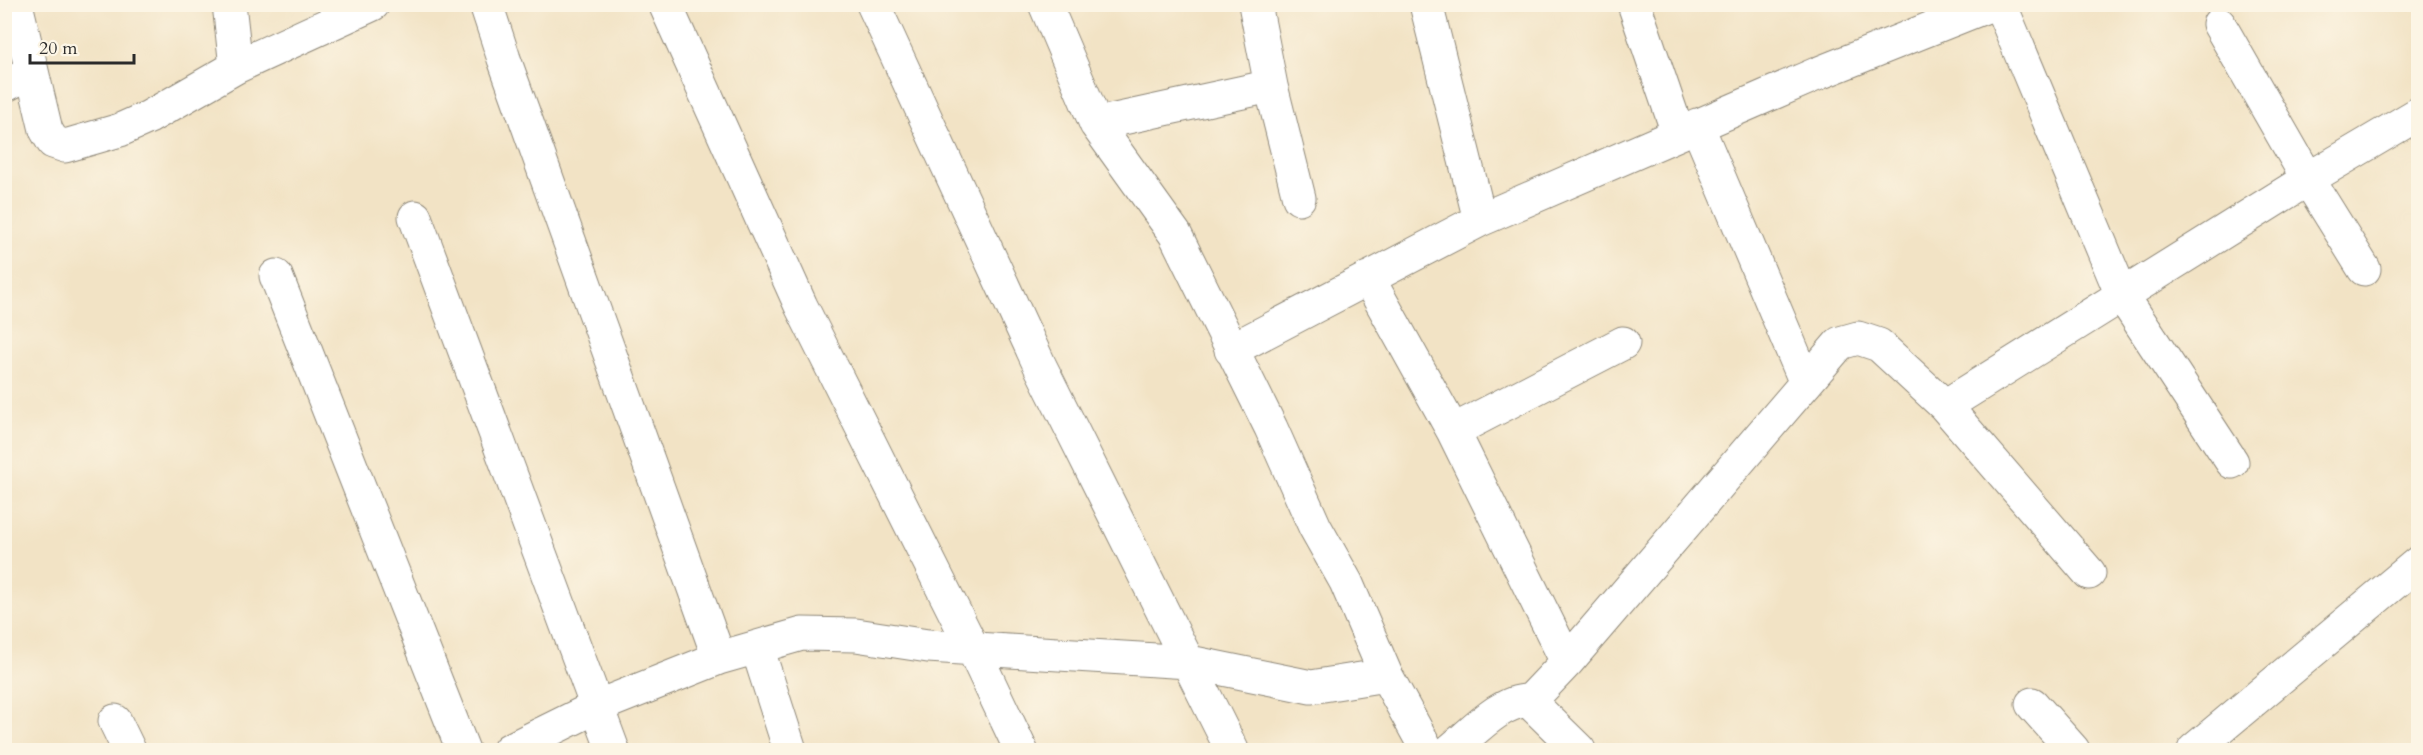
<svg xmlns="http://www.w3.org/2000/svg" width="2423" height="755" font-family="Cardo,serif">
	<style>
		.lines { fill: none; stroke-linecap: round; stroke-linejoin: round }
		.minor-casing { stroke: #8e8778; stroke-width: 35 }
		.minor { stroke: #fff; stroke-width: 33 }
	</style>
	<rect width="100%" height="100%" fill="#fcf5e5"/>
	<filter id="ink" filterUnits="userSpaceOnUse"><feTurbulence type="fractalNoise" baseFrequency=".0167" numOctaves="2"/><feDisplacementMap in="SourceGraphic" scale="12" xChannelSelector="R" yChannelSelector="G"/><feConvolveMatrix kernelMatrix="1 2 1 2 8 2 1 2 1" color-interpolation-filters="sRGB"/></filter>
	<filter id="wash" filterUnits="userSpaceOnUse"><feTurbulence type="fractalNoise" baseFrequency=".008" numOctaves="4" result="noise"/><feDisplacementMap in="SourceGraphic" scale="24" xChannelSelector="R" yChannelSelector="G"/><feGaussianBlur stdDeviation="1.35" result="paint"/><feColorMatrix in="noise" values="0 0 0 0 0 0 0 0 0 0 0 0 0 0 0 0 0 1.4 0 .05"/><feComposite in="paint" operator="in"/></filter>
	<g filter="url(#wash)">
		<rect width="100%" height="100%" fill="#f2e3c5"/>
	</g>
	<g filter="url(#ink)">
		<g class="lines">
			<g class="minor-casing">
				<path id="minor" d="M 16,4 L 46,130 L 53,142 L 65,146 L 120,130 L 149,117 L 236,67 L 373,4
					M 229,4 L 236,67
					M 486,4 L 504,59 L 719,658
					M 665,4 L 801,306 L 973,649 L 1021,750
					M 873,4 L 1040,366 L 1232,750
					M 1045,4 L 1096,124 L 1175,234 L 1271,428 L 1315,527 L 1346,582 L 1386,675
					M 1255,4 L 1271,86
					M 1426,4 L 1480,220
					M 1634,4 L 1678,133
					M 2000,4 L 2122,295 L 2232,462
					M 2219,24 L 2308,179 L 2364,269
					M 4,86 L 32,71
					M 1096,124 L 1271,86 L 1299,198
					M 1697,125 L 1806,383
					M 415,217 L 613,750
					M 276,276 L 463,750
					M 1368,278 L 1453,431 L 1567,662
					M 1231,350 L 1480,220 L 1819,73 L 1992,4
					M 1945,406 L 2308,179 L 2418,114
					M 1453,431 L 1623,343
					M 757,647 L 790,750
					M 1529,702 L 1567,662 L 1840,343 L 1858,338 L 1879,345 L 1945,406 L 2089,573
					M 2032,704 L 2073,750
					M 115,721 L 129,750
					M 509,750 L 596,707 L 719,658 L 802,634 L 856,635 L 928,646 L 1189,662 L 1311,687 L 1386,675 L 1427,750
					M 1451,750 C 1471,734 1502,699 1529,701 L 1579,750
					M 2194,750 L 2418,563"/>
			</g>
			<use href="#minor" class="minor"/>
		</g>
	</g>
	<rect width="2423" height="755" fill="none" stroke="#fcf5e5" stroke-width="24"/>
	<path d="M30 54v9h104v-9" fill="none" stroke="#2b2b2b" stroke-width="3"/>
	<text x="39" y="54" font-size="18" fill="#2b2b2b" stroke="#fcf5e5" stroke-width="4.5" paint-order="stroke">20 m</text>
</svg>
